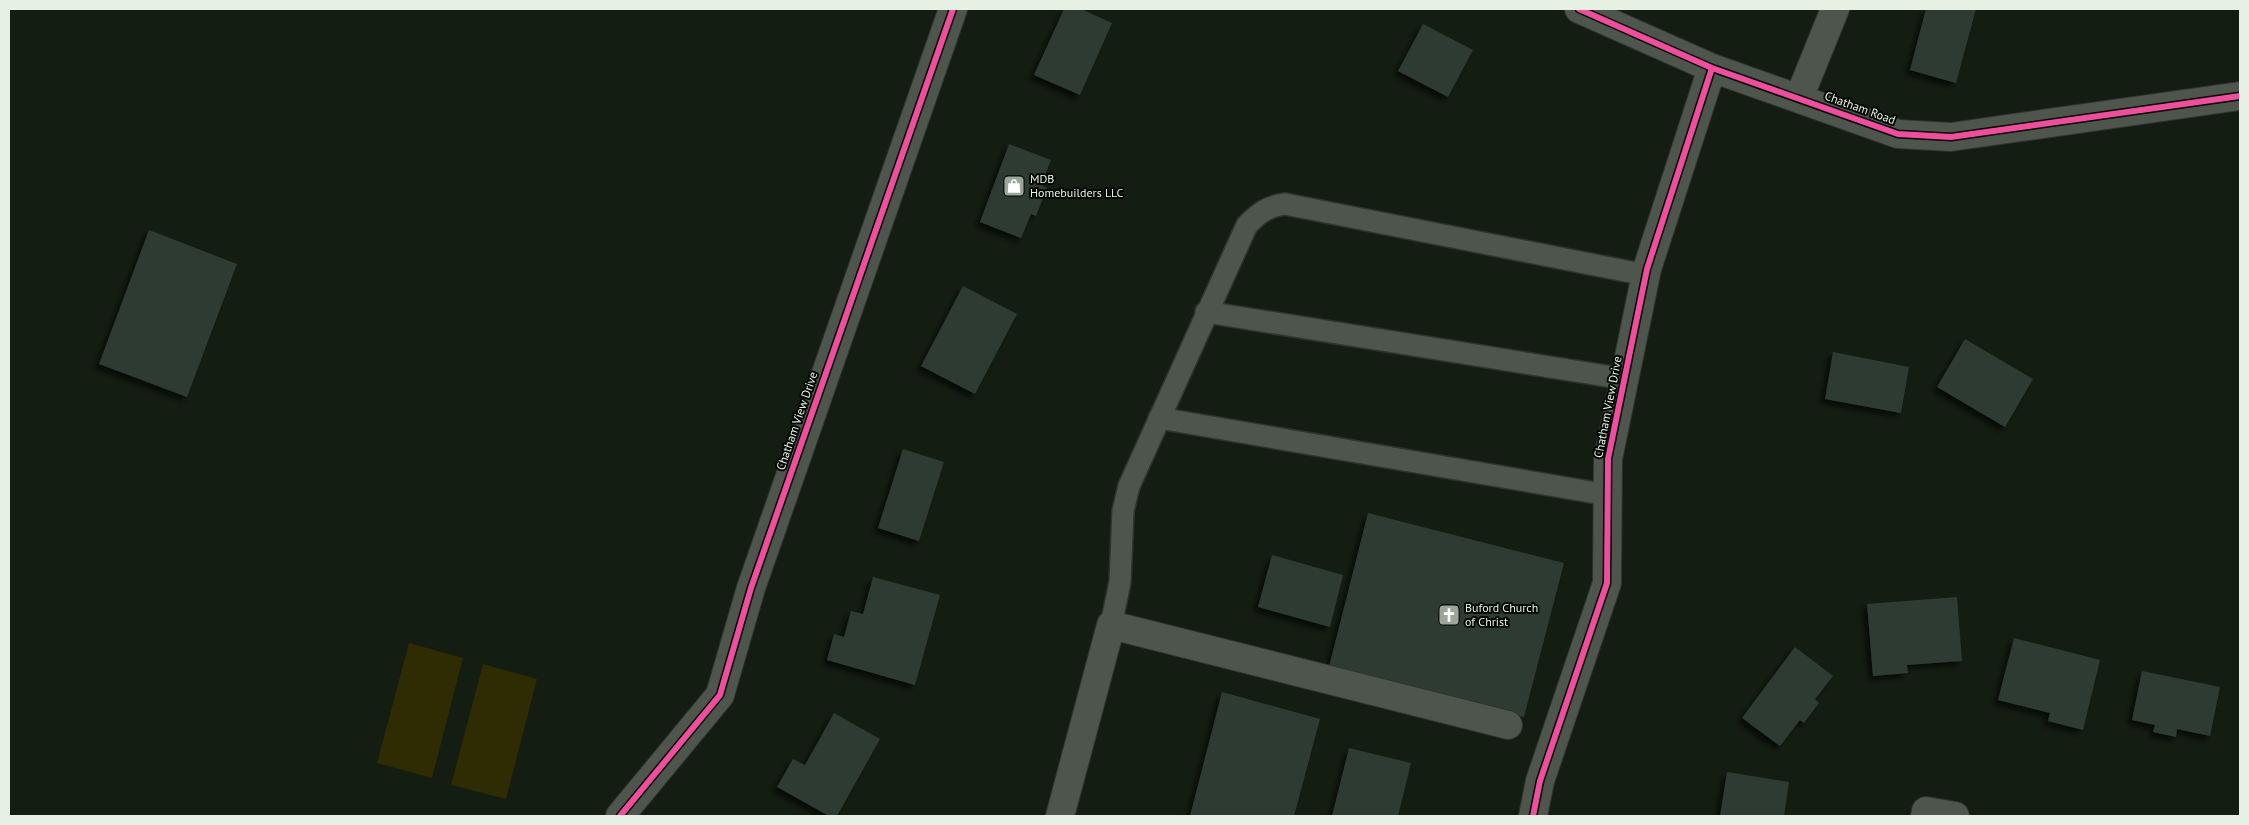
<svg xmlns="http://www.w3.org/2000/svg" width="2249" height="825" font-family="'PT Sans',sans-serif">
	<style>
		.green { fill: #2f2b02 }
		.building { fill: #2d3b32; filter: url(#shadow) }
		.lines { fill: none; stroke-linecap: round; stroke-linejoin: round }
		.lane-casing { stroke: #2e352d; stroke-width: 24 }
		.street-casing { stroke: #2e352d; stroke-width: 30 }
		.lane { stroke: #4e554d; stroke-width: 21 }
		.street { stroke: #4e554d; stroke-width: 28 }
		.cycleway-casing { stroke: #040803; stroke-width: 9 }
		.cycleway { stroke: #ef4d9e; stroke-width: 6 }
		.labels { text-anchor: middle; stroke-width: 4; stroke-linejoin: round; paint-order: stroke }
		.street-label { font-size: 12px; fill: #e6f1e4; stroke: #040803 }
		.poi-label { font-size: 12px; fill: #e6f1e4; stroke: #040803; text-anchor: start }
	</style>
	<defs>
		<filter id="shadow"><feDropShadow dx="-4.5" dy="4.5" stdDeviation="2.5" flood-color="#0009"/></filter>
	</defs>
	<rect width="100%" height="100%" fill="#141d12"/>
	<path class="green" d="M 409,643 L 463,658 L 432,778 L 377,763 Z
		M 483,664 L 537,679 L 506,799 L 451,785 Z"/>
	<path class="building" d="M 1064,9 L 1081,9 L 1112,23 L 1080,95 L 1034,75 Z
		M 1926,9 L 1976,9 L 1956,83 L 1910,70 Z
		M 1423,24 L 1473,50 L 1448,97 L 1398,71 Z
		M 1009,144 L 1051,160 L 1041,185 L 1047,188 L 1036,216 L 1031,214 L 1021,238 L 980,222 Z
		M 149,230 L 237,264 L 187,397 L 99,364 Z
		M 963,286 L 1017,314 L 975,394 L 921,366 Z
		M 1965,339 L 2033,379 L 2005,427 L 1937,387 Z
		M 1833,352 L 1909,367 L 1901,413 L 1825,399 Z
		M 903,449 L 944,462 L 919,541 L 878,528 Z
		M 1368,513 L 1564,563 L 1524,717 L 1329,667 Z
		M 1272,555 L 1343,575 L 1330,627 L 1258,607 Z
		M 873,577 L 940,595 L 915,685 L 827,660 L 834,634 L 844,637 L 851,611 L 863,614 Z
		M 1957,597 L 1962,661 L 1907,665 L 1908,673 L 1873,676 L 1867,604 Z
		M 2014,638 L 2100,660 L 2083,730 L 2048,721 L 2050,713 L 1998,700 Z
		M 1795,647 L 1833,676 L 1815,699 L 1819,703 L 1804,723 L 1800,720 L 1780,746 L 1742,718 Z
		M 2142,671 L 2220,687 L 2210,736 L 2177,729 L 2176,737 L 2153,732 L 2155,725 L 2132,720 Z
		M 1222,692 L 1320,719 L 1294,816 L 1190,816 Z
		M 834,713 L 880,739 L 837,816 L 829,816 L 777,787 L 793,759 L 805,765 Z
		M 1349,748 L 1411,763 L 1398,816 L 1332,816 Z
		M 1727,772 L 1789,782 L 1784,816 L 1720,816 Z"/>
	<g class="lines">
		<g class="lane-casing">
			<path id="lane" d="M 1206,312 L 1625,379
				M 1159,418 L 1608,495
				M 1111,625 L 1120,582 L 1123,511 L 1129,486 L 1247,225 C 1259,213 1268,206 1285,204 L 1646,275"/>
		</g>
		<g class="street-casing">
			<path id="street" d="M 1579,9 L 1712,68 L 1898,134 L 1951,137 L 2240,96
				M 1799,98 L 1835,9
				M 620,816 L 720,695 L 751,588 L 953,9
				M 1060,816 L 1111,625 L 1508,725
				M 1533,816 L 1540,781 L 1607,583 L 1608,459 L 1647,269 L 1712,68
				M 1925,816 L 1926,811 L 1955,816"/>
		</g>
		<use href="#lane" class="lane"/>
		<use href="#street" class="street"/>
		<g class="cycleway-casing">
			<path id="cycleway" d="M 1579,9 L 1712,68 L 1898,134 L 1951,137 L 2240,96
				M 620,816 L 720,695 L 751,588 L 953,9
				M 1533,816 L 1540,781 L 1607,583 L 1608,459 L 1647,269 L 1712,68"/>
		</g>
		<use href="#cycleway" class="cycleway"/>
	</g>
	<defs>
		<g id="shop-square" transform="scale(1.125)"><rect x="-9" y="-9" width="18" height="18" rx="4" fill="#9ca79a" stroke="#040803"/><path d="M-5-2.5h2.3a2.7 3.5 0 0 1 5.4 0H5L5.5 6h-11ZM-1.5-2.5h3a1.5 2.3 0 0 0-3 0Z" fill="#fff"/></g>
		<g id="church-square" transform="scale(1.125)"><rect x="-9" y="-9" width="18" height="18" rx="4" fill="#9ca79a" stroke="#040803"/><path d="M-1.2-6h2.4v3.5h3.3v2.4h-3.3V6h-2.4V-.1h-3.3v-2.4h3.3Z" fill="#fff"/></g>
	</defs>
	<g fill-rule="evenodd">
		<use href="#shop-square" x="1014" y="186"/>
		<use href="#church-square" x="1449" y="615"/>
	</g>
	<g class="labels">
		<g class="street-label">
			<text transform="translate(1860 108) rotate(20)" y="4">Chatham Road</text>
			<text transform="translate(1608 407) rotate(-79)" y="4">Chatham View Drive</text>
			<text transform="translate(797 421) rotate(-71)" y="4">Chatham View Drive</text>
		</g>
		<g class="poi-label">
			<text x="1030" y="183">MDB<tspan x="1030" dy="14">Homebuilders LLC</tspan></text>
			<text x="1465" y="612">Buford Church<tspan x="1465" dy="14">of Christ</tspan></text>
		</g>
	</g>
	<rect width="2249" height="825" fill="none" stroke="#e6f1e4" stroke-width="20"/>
</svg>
